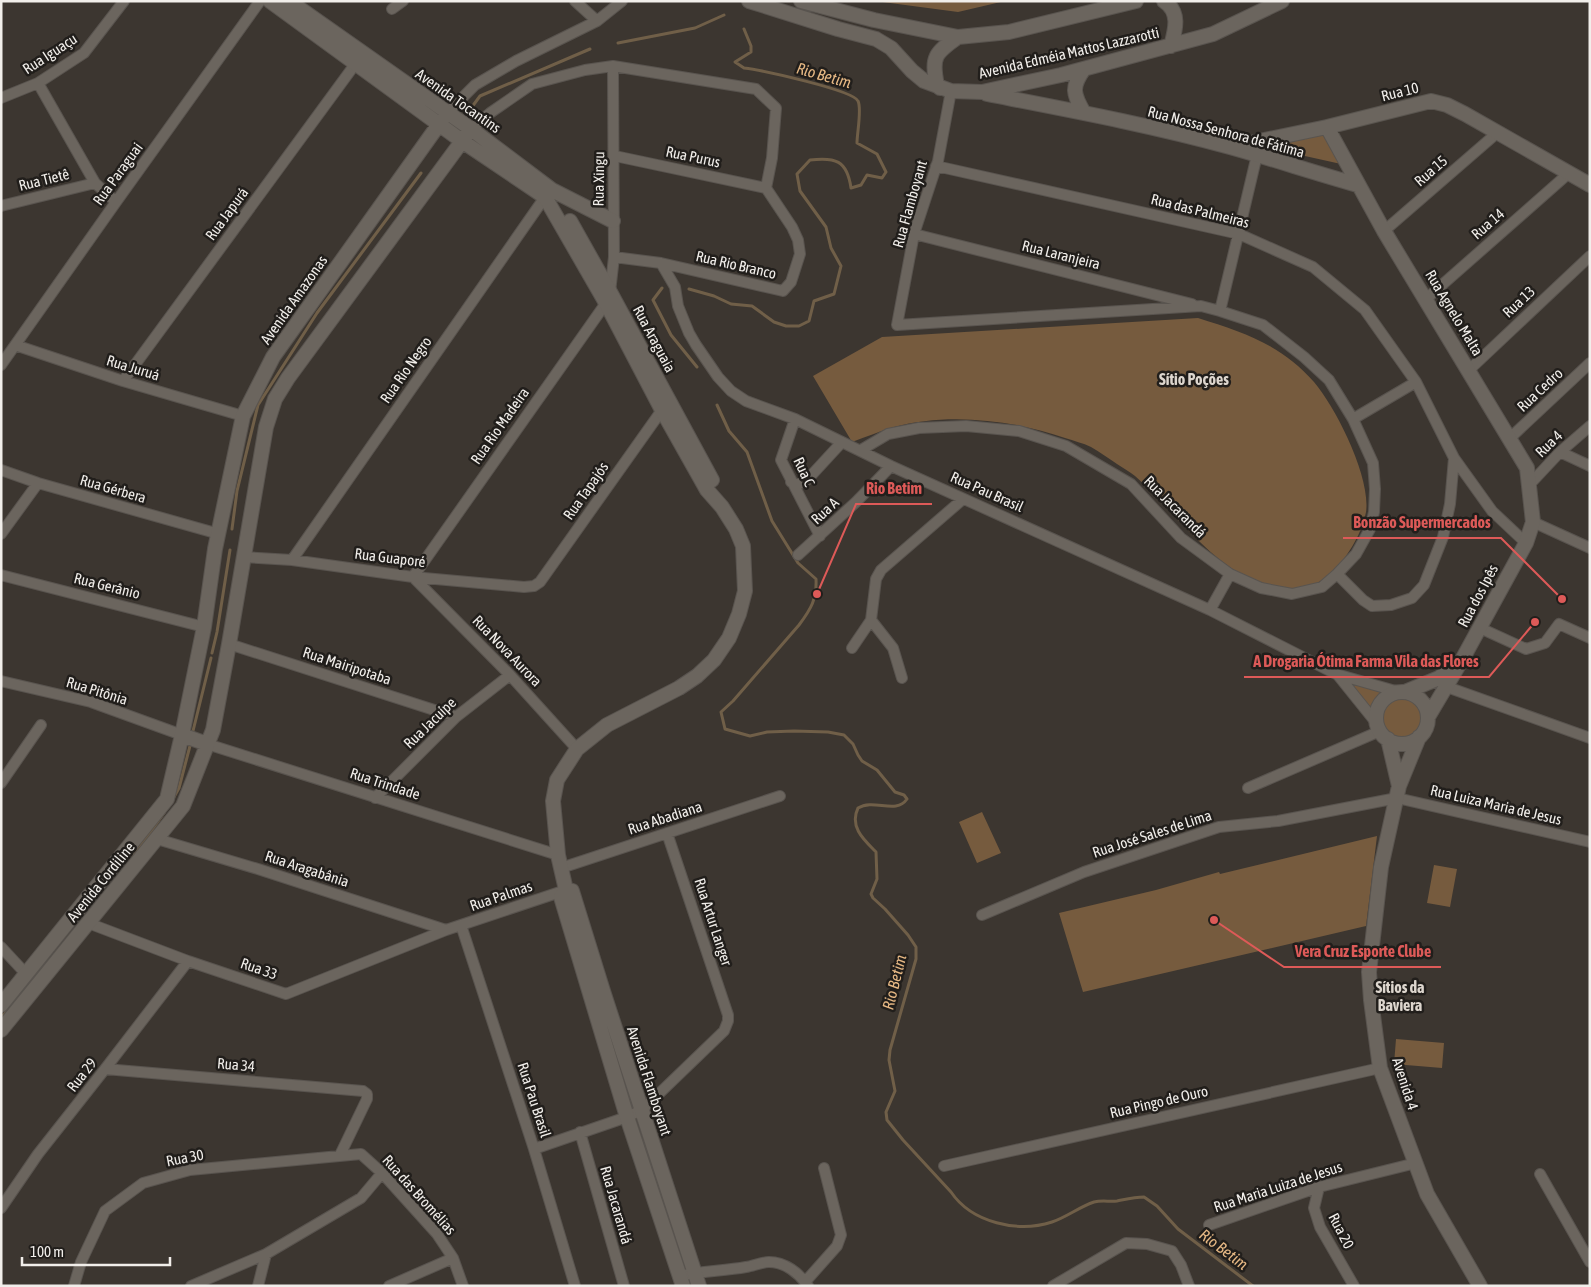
<svg xmlns="http://www.w3.org/2000/svg" width="1591" height="1287" font-family="'Asap Condensed',sans-serif">
	<style>
		.green { fill: #765b3e }
		.lines { fill: none; stroke-linecap: round; stroke-linejoin: round }
		.stream { stroke: #705f48; stroke-width: 3 }
		.street-casing { stroke: #59544f; stroke-width: 12 }
		.secondary-casing { stroke: #59544f; stroke-width: 16 }
		.street { stroke: #6b655e; stroke-width: 10 }
		.secondary { stroke: #6b655e; stroke-width: 14 }
		.labels { text-anchor: middle; stroke-width: 5; stroke-linejoin: round; paint-order: stroke }
		.street-label { font-size: 15px; fill: #f1eeea; stroke: #211e1b }
		.water-label { font-size: 16px; font-style: italic; fill: #e6b884; stroke: #211e1b }
		.neighbourhood-label { font-size: 16px; font-weight: bold; fill: #ddd6ce; stroke: #211e1b }
		.leader { fill: none; stroke: #dd5a58; stroke-width: 2 }
		.callout-dot { fill: #dd5a58; stroke: #211e1b; stroke-width: 2 }
		.callout-label { font-size: 16px; text-anchor: middle; font-weight: bold; fill: #dd5a58; stroke: #211e1b; stroke-width: 5; stroke-linejoin: round; paint-order: stroke }
	</style>
	<rect width="100%" height="100%" fill="#3c3630"/>
	<path class="green" d="M 875,1 L 1005,1 L 958,12 Z
		M 1325,133 L 1341,164 L 1269,148 Z
		M 1198,318 C 1243,332 1282,345 1314,382 C 1336,408 1371,477 1366,512 C 1363,528 1355,543 1346,556 C 1335,572 1322,584 1304,587 C 1234,601 1181,516 1135,476 C 1130,472 1123,468 1117,464 C 1108,458 1100,452 1091,447 C 1083,443 1074,441 1065,438 C 1013,420 948,412 894,427 C 880,431 866,437 852,442 L 813,376 L 882,337 Z
		M 1348,681 L 1386,691 L 1377,699 L 1373,711 Z
		M1382 717a20 20 0 1 1 40 0a20 20 0 1 1-40 0Z
		M 982,812 L 1001,853 L 977,863 L 959,822 Z
		M 1377,836 L 1366,926 L 1083,992 L 1059,913 L 1156,890 L 1219,872 L 1220,874 Z
		M 1434,865 L 1457,869 L 1450,907 L 1427,903 Z
		M 1396,1039 L 1444,1043 L 1442,1068 L 1394,1064 Z"/>
	<g class="lines">
		<path class="stream" d="M 618,43 L 695,28 L 724,15
			M 469,111 L 480,96 L 590,49
			M 662,288 L 653,300 L 671,335 L 697,367
			M 689,289 L 714,296 L 731,304 L 752,306 L 774,322 L 786,326 L 799,326 L 809,321 L 814,301 L 834,294 L 841,266 L 831,248 L 826,227 L 800,191 L 797,174 L 810,160 C 835,157 847,160 851,188 L 861,185 L 867,175 L 882,178 L 886,172 L 877,154 L 857,143 C 857,133 862,109 858,101 C 853,90 761,70 744,68 L 735,62 L 751,52 L 751,46 L 744,29
			M 717,405 L 729,431 L 747,452 L 772,521 L 798,563 L 816,579 C 817,599 811,609 799,625 L 733,701 L 721,712 L 725,729 L 750,736 L 767,732 L 794,731 L 828,732 L 844,735 L 853,744 L 858,755 L 862,761 L 877,770 L 895,792 L 904,795 L 907,799 C 896,815 874,798 858,808 C 849,827 864,840 876,852 L 877,879 L 871,894 L 873,898 L 885,909 L 908,935 L 916,947 L 916,959 L 890,1050 L 889,1060 L 895,1091 L 886,1112 L 887,1120 L 903,1140 L 951,1192 C 972,1223 1018,1233 1052,1222 C 1067,1217 1079,1207 1094,1202 C 1102,1200 1110,1202 1117,1201 C 1127,1199 1135,1197 1144,1197 L 1157,1206 L 1178,1229 L 1253,1286
			M 232,529 L 237,491 L 258,405 L 317,313 L 421,173
			M 212,653 L 217,632 L 230,550
			M 192,735 L 211,658
			M 174,797 L 179,788 L 191,742
			M 133,857 L 164,813
			M 1,1018 L 9,1009"/>
		<g class="street-casing">
			<path id="street" d="M 575,1 L 597,21
				M 392,9 L 403,1
				M 38,83 L 95,183 L 116,202
				M 1,98 L 38,83 L 84,53 L 124,1
				M 447,113 L 475,85 L 516,61 L 597,21 L 622,1
				M 471,129 L 490,113 L 532,84 L 585,70 L 613,66 L 756,89 L 776,108 L 772,158 L 766,188 L 792,227 L 798,240 L 800,254 L 791,282 L 783,291 L 661,263 L 614,257
				M 615,156 L 766,188
				M 936,166 L 1239,234 L 1313,267 L 1365,310 L 1416,382 L 1454,458 L 1492,511 L 1526,543
				M 1,206 L 95,183
				M 1384,231 L 1497,133
				M 914,234 L 1192,304
				M 661,263 L 675,287 L 678,306 L 689,333 L 696,345 L 718,377 L 731,391 L 746,401 L 795,419 L 891,466 L 1210,610 L 1336,674 L 1399,692
				M 1426,299 L 1569,173
				M 1220,311 L 1257,155
				M 15,345 L 123,381 L 243,416
				M 1,365 L 116,202 L 260,1
				M 1469,370 L 1590,256
				M 123,381 L 356,63
				M 795,419 L 781,460 L 820,536
				M 1353,419 L 1416,382
				M 1510,438 L 1590,363
				M 861,450 L 888,434 L 919,428 L 966,426 L 1019,431 L 1066,446 L 1131,484 L 1181,538 L 1230,574 L 1261,588 L 1292,594 L 1322,587 L 1337,574 L 1356,554 L 1370,529 L 1374,512 L 1375,489 L 1373,463 L 1353,419 L 1329,380 L 1304,357 L 1263,325 L 1220,311 L 1201,306 L 897,325 L 914,234 L 938,161 L 951,91
				M 1560,452 L 1590,466
				M 1,470 L 38,483 L 219,534
				M 791,482 L 799,484 L 807,480 L 842,442
				M 1530,484 L 1560,452 L 1590,426
				M 1533,522 L 1590,548
				M 1,534 L 38,483
				M 798,555 L 856,502 L 891,466
				M 243,557 L 292,560 L 413,577 L 524,587 L 534,586 L 540,582 L 662,410
				M 292,560 L 545,197
				M 1337,574 L 1363,600 L 1372,606 L 1391,605 L 1412,598 L 1424,585 L 1443,537 L 1450,504 L 1454,458
				M 1,575 L 204,627
				M 1210,610 L 1230,574
				M 1480,628 L 1526,649 L 1545,643 L 1559,624 L 1590,638
				M 229,644 L 456,717
				M 852,648 L 871,620
				M 1337,674 L 1378,725
				M 902,678 L 893,648 L 871,620 L 876,579 L 881,570 L 963,499
				M 1,681 L 91,702 L 182,735
				M 1447,687 L 1590,738
				M 207,744 L 558,855
				M 577,749 L 510,675 L 413,577 L 606,303 L 610,292 L 614,257 L 613,66
				M 1,783 L 41,725
				M 1248,788 L 1380,731
				M 375,798 L 456,717 L 510,675
				M 157,839 L 258,869 L 446,930
				M 561,868 L 780,796
				M 982,915 L 1084,872 L 1219,827 L 1278,821 L 1397,798 L 1590,842
				M 88,923 L 188,961 L 286,994 L 446,930 L 566,890
				M 461,925 L 534,1149 L 575,1286
				M 1,947 L 27,975
				M 105,1069 L 363,1091 L 367,1094 L 367,1099 L 340,1155
				M 580,1132 L 624,1286
				M 534,1149 L 624,1118 L 642,1110 L 724,1031 L 728,1021 L 728,1015 L 667,833
				M 944,1166 L 1380,1068
				M 1540,1174 L 1590,1262
				M 1319,1187 L 1314,1208 L 1320,1227 L 1354,1286
				M 1,1208 L 38,1154 L 105,1069 L 188,961
				M 1209,1225 L 1319,1187 L 1416,1163
				M 679,1276 C 701,1271 724,1271 746,1267 C 753,1266 762,1262 769,1262 C 785,1262 799,1273 808,1286
				M 805,1282 L 837,1246 L 841,1235 L 824,1168
				M 74,1286 L 81,1262 L 105,1211 L 143,1183 L 190,1170 L 361,1154 L 382,1173 L 437,1234 L 453,1258 L 463,1286
				M 191,1286 L 266,1254 L 361,1198 L 382,1173
				M 258,1286 L 266,1254
				M 389,1286 L 453,1258
				M 1053,1286 L 1126,1243 L 1147,1244 L 1172,1251 L 1181,1265 L 1189,1286"/>
		</g>
		<g class="secondary-casing">
			<path id="secondary" d="M 270,1 L 462,141 L 545,197 L 606,303 L 662,410 L 707,490 L 722,507 L 736,529 L 743,546 L 745,591 L 739,614 L 729,638 L 714,660 L 697,676 L 679,688 L 607,725 L 577,749 L 557,780 L 553,801 L 558,855 L 566,890
				M 289,1 L 471,129 L 552,190 L 613,221
				M 749,1 L 838,29 L 876,39 L 891,48 L 912,71 L 924,81 L 951,91 L 982,92 L 1061,75 L 1213,34 L 1282,1
				M 801,1 L 874,20 L 958,37 L 1009,32 L 1136,1
				M 1164,1 C 1181,12 1175,31 1171,46
				M 940,88 L 937,85 C 931,57 935,53 958,37
				M 987,94 C 1069,110 1150,125 1230,147 C 1273,159 1315,173 1358,185
				M 1084,113 C 1073,94 1071,87 1084,69
				M 1327,127 L 1384,231 L 1527,468 L 1533,522 L 1526,543 L 1463,658 L 1428,717
				M 1231,147 L 1327,127 L 1431,101 L 1447,105 L 1465,114 L 1590,185
				M 570,221 L 610,292 L 712,480
				M 1405,692 L 1439,678 L 1455,665
				M1376 718a26 26 0 1 1 52 0a26 26 0 1 1-52 0Z
				M 182,735 L 207,744
				M 1419,737 L 1399,786 L 1381,867 L 1369,972 L 1371,1000 L 1380,1068 L 1427,1194 L 1480,1286
				M 1388,739 L 1399,786
				M 1,1005 L 167,799 L 182,735 L 204,627 L 215,549 L 243,416 L 273,357 L 447,113
				M 1,1030 L 183,806 L 213,730 L 229,644 L 266,427 L 275,399 L 288,378 L 471,129
				M 683,1286 L 627,1117 L 561,897 L 566,890 L 572,891 L 603,991 L 699,1286"/>
		</g>
		<use href="#street" class="street"/>
		<use href="#secondary" class="secondary"/>
	</g>
	<g class="labels">
		<g class="street-label">
			<text transform="translate(1069 53) rotate(-13)" y="5">Avenida Edméia Mattos Lazzarotti</text>
			<text transform="translate(50 54) rotate(-33)" y="5">Rua Iguaçu</text>
			<text transform="translate(1400 92) rotate(-14)" y="5">Rua 10</text>
			<text transform="translate(458 101) rotate(35)" y="5">Avenida Tocantins</text>
			<text transform="translate(1226 132) rotate(15)" y="5">Rua Nossa Senhora de Fátima</text>
			<text transform="translate(693 157) rotate(12)" y="5">Rua Purus</text>
			<text transform="translate(1431 171) rotate(-41)" y="5">Rua 15</text>
			<text transform="translate(118 174) rotate(-54)" y="5">Rua Paraguai</text>
			<text transform="translate(599 179) rotate(-89)" y="5">Rua Xingu</text>
			<text transform="translate(44 180) rotate(-14)" y="5">Rua Tietê</text>
			<text transform="translate(910 204) rotate(-74)" y="5">Rua Flamboyant</text>
			<text transform="translate(1200 211) rotate(14)" y="5">Rua das Palmeiras</text>
			<text transform="translate(227 214) rotate(-54)" y="5">Rua Japurá</text>
			<text transform="translate(1488 224) rotate(-41)" y="5">Rua 14</text>
			<text transform="translate(1061 255) rotate(14)" y="5">Rua Laranjeira</text>
			<text transform="translate(736 265) rotate(13)" y="5">Rua Rio Branco</text>
			<text transform="translate(294 300) rotate(-55)" y="5">Avenida Amazonas</text>
			<text transform="translate(1519 302) rotate(-43)" y="5">Rua 13</text>
			<text transform="translate(1454 313) rotate(59)" y="5">Rua Agnelo Malta</text>
			<text transform="translate(654 339) rotate(62)" y="5">Rua Araguaia</text>
			<text transform="translate(133 368) rotate(17)" y="5">Rua Juruá</text>
			<text transform="translate(406 370) rotate(-55)" y="5">Rua Rio Negro</text>
			<text transform="translate(1540 390) rotate(-43)" y="5">Rua Cedro</text>
			<text transform="translate(500 426) rotate(-55)" y="5">Rua Rio Madeira</text>
			<text transform="translate(1549 444) rotate(-44)" y="5">Rua 4</text>
			<text transform="translate(804 472) rotate(65)" y="5">Rua C</text>
			<text transform="translate(113 489) rotate(16)" y="5">Rua Gérbera</text>
			<text transform="translate(586 491) rotate(-55)" y="5">Rua Tapajós</text>
			<text transform="translate(987 492) rotate(24)" y="5">Rua Pau Brasil</text>
			<text transform="translate(1175 507) rotate(45)" y="5">Rua Jacarandá</text>
			<text transform="translate(825 511) rotate(-43)" y="5">Rua A</text>
			<text transform="translate(390 558) rotate(7)" y="5">Rua Guaporé</text>
			<text transform="translate(107 586) rotate(14)" y="5">Rua Gerânio</text>
			<text transform="translate(1478 596) rotate(-62)" y="5">Rua dos Ipês</text>
			<text transform="translate(507 651) rotate(46)" y="5">Rua Nova Aurora</text>
			<text transform="translate(347 666) rotate(18)" y="5">Rua Mairipotaba</text>
			<text transform="translate(97 691) rotate(17)" y="5">Rua Pitônia</text>
			<text transform="translate(430 723) rotate(-44)" y="5">Rua Jacuípe</text>
			<text transform="translate(385 784) rotate(18)" y="5">Rua Trindade</text>
			<text transform="translate(1496 805) rotate(13)" y="5">Rua Luiza Maria de Jesus</text>
			<text transform="translate(665 818) rotate(-18)" y="5">Rua Abadiana</text>
			<text transform="translate(1152 834) rotate(-18)" y="5">Rua José Sales de Lima</text>
			<text transform="translate(307 869) rotate(18)" y="5">Rua Aragabânia</text>
			<text transform="translate(101 882) rotate(-51)" y="5">Avenida Cordiline</text>
			<text transform="translate(501 896) rotate(-19)" y="5">Rua Palmas</text>
			<text transform="translate(713 922) rotate(72)" y="5">Rua Artur Langer</text>
			<text transform="translate(259 969) rotate(19)" y="5">Rua 33</text>
			<text transform="translate(236 1065) rotate(5)" y="5">Rua 34</text>
			<text transform="translate(82 1075) rotate(-52)" y="5">Rua 29</text>
			<text transform="translate(649 1081) rotate(72)" y="5">Avenida Flamboyant</text>
			<text transform="translate(1405 1084) rotate(72)" y="5">Avenida 4</text>
			<text transform="translate(534 1100) rotate(72)" y="5">Rua Pau Brasil</text>
			<text transform="translate(1159 1102) rotate(-13)" y="5">Rua Pingo de Ouro</text>
			<text transform="translate(185 1158) rotate(-11)" y="5">Rua 30</text>
			<text transform="translate(1278 1187) rotate(-18)" y="5">Rua Maria Luiza de Jesus</text>
			<text transform="translate(419 1195) rotate(48)" y="5">Rua das Bromélias</text>
			<text transform="translate(616 1205) rotate(74)" y="5">Rua Jacarandá</text>
			<text transform="translate(1341 1231) rotate(63)" y="5">Rua 20</text>
		</g>
		<g class="water-label">
			<text transform="translate(824 75) rotate(16)" y="6">Rio Betim</text>
			<text transform="translate(894 982) rotate(-76)" y="6">Rio Betim</text>
			<text transform="translate(1224 1249) rotate(37)" y="6">Rio Betim</text>
		</g>
		<g class="neighbourhood-label">
			<text x="1194" y="385">Sítio Poções</text>
			<text x="1400" y="993">Sítios da<tspan x="1400" dy="18">Baviera</tspan></text>
		</g>
	</g>
	<path class="leader" d="M817 594L856 504H932M1562 599L1501 538H1343M1535 622L1489 677H1244M1214 920L1284 967H1441"/>
	<g class="callout-dot">
		<circle cx="817" cy="594" r="5"/>
		<circle cx="1562" cy="599" r="5"/>
		<circle cx="1535" cy="622" r="5"/>
		<circle cx="1214" cy="920" r="5"/>
	</g>
	<g class="callout-label">
		<text x="894" y="494">Rio Betim</text>
		<text x="1422" y="528">Bonzão Supermercados</text>
		<text x="1366" y="667">A Drogaria Ótima Farma Vila das Flores</text>
		<text x="1363" y="957">Vera Cruz Esporte Clube</text>
	</g>
	<rect width="1591" height="1287" fill="none" stroke="#f1eeea" stroke-width="5"/>
	<path d="M22 1257v8h148v-8" fill="none" stroke="#f1eeea" stroke-width="2.5"/>
	<text x="30" y="1257" font-size="15" fill="#f1eeea" stroke="#211e1b" stroke-width="4" paint-order="stroke">100 m</text>
</svg>
